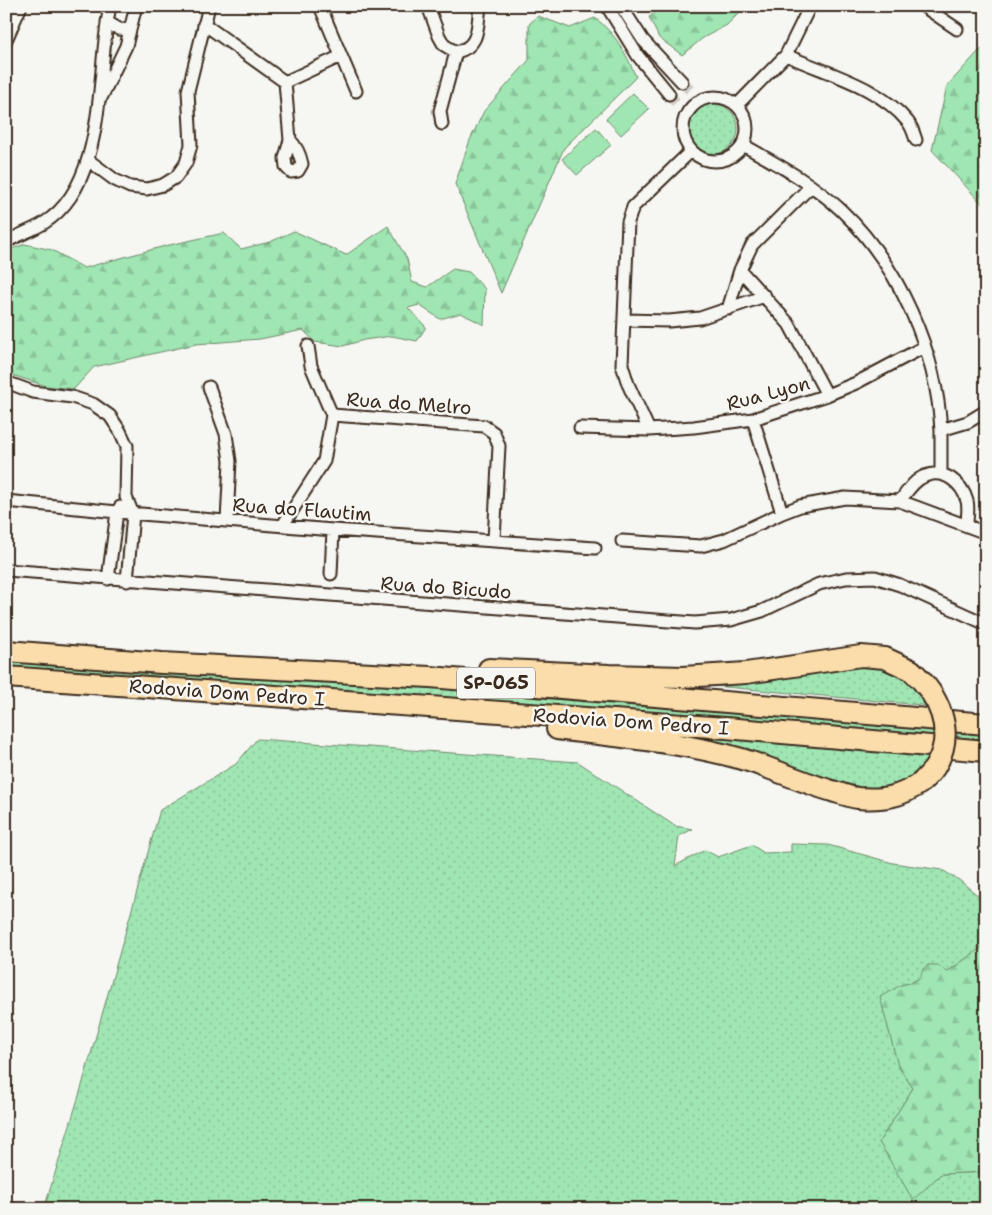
<svg xmlns="http://www.w3.org/2000/svg" width="992" height="1215" font-family="'Shantell Sans',sans-serif">
	<style>
		.grass { fill: url(#grass-dots); stroke: #6d8868 }
		.forest { fill: url(#forest-firs); stroke: #6d8868 }
		.pitch { fill: #9fe6b3; stroke: #6d8868 }
		.lines { fill: none; stroke-linecap: round; stroke-linejoin: round }
		.street-tunnel { stroke: #d1cdc8; stroke-width: 11; stroke-dasharray: 11 5.5; stroke-linecap: butt }
		.street-casing { stroke: #3b2a1e; stroke-width: 15 }
		.highway-casing { stroke: #3b2a1e; stroke-width: 24 }
		.street { stroke: #f6f6f2; stroke-width: 11 }
		.highway { stroke: #faddab; stroke-width: 20 }
		.highway-bridge-casing { stroke: #3b2a1e; stroke-width: 24; stroke-linecap: butt }
		.highway-bridge { stroke: #faddab; stroke-width: 20 }
		.labels { text-anchor: middle; stroke-width: 5; stroke-linejoin: round; paint-order: stroke }
		.shield { fill: #f6f6f2; stroke: #73675e; stroke-width: 1 }
		.shield-label { font-size: 18px; font-weight: bold; fill: #3b2a1e }
		.street-label { font-size: 19px; fill: #3b2a1e; stroke: #f6f6f2 }
	</style>
	<defs>
		<pattern id="grass-dots" width="8" height="8" patternUnits="userSpaceOnUse" patternTransform="scale(1.25)"><rect width="8" height="8" fill="#9fe6b3"/><path d="M2 2h.1M6 6h.1" fill="none" stroke="#8ac59a" stroke-width="1.8" stroke-linecap="round"/></pattern>
		<pattern id="forest-firs" width="22" height="20" patternUnits="userSpaceOnUse" patternTransform="scale(1.25)"><rect width="22" height="20" fill="#9fe6b3"/><path d="M5 1l3.5 6h-7zM16 11l3.5 6h-7z" fill="#8ac59a"/></pattern>
	</defs>
	<rect width="100%" height="100%" fill="#f6f6f2"/>
	<filter id="ink" filterUnits="userSpaceOnUse"><feTurbulence type="fractalNoise" baseFrequency=".02" numOctaves="2"/><feDisplacementMap in="SourceGraphic" scale="10" xChannelSelector="R" yChannelSelector="G"/><feConvolveMatrix kernelMatrix="1 2 1 2 8 2 1 2 1" color-interpolation-filters="sRGB"/></filter>
	<g filter="url(#ink)">
		<path class="grass" d="M688 129a25 25 0 1 1 50 0a25 25 0 1 1-50 0Z
			M 6,658 L 338,683 L 418,685 L 937,726 L 937,740 L 6,670 Z
			M 875,664 L 907,676 L 932,706 L 704,685 Z
			M 958,730 L 986,733 L 986,745 L 957,742 Z
			M 658,734 L 933,755 L 927,764 L 902,786 L 864,791 Z
			M 257,739 L 578,762 L 675,826 L 693,829 L 679,836 L 675,866 L 705,850 L 718,857 L 752,845 L 764,853 L 791,852 L 791,844 L 828,845 L 893,863 L 942,870 L 959,880 L 986,902 L 986,938 L 981,948 L 947,972 L 923,969 L 921,978 L 910,983 L 901,985 L 898,1066 L 913,1088 L 879,1143 L 941,1174 L 986,1172 L 986,1209 L 44,1209 L 81,1089 L 160,810 L 236,764 Z"/>
		<path class="forest" d="M 664,6 L 746,6 L 727,25 L 703,38 L 682,55 L 659,38 L 649,17 Z
			M 538,16 L 570,28 L 595,18 C 616,34 626,53 636,77 L 564,148 L 501,293 L 455,184 L 470,140 L 484,111 L 529,60 L 529,24 Z
			M 986,46 L 986,208 L 932,150 L 947,86 L 979,51 Z
			M 388,226 L 407,259 L 412,282 L 427,287 L 453,269 L 469,272 L 485,289 L 484,325 L 461,313 L 440,319 L 419,305 L 408,308 L 426,327 L 417,341 L 392,336 L 364,340 L 343,346 L 315,342 L 303,330 L 260,339 L 196,344 L 94,367 L 74,389 L 46,386 L 6,373 L 6,251 L 25,244 L 52,250 L 84,268 L 165,246 L 224,233 L 241,249 L 270,242 L 294,231 L 346,255 Z
			M 986,938 L 986,1172 L 941,1174 L 913,1200 L 879,1142 L 913,1088 L 898,1066 L 880,997 L 901,985 L 910,983 L 920,978 L 923,969 L 928,965 L 938,965 L 947,972 L 981,948 Z"/>
		<path class="pitch" d="M 633,93 L 649,109 L 621,135 L 606,119 Z
			M 596,128 L 611,145 L 577,175 L 562,159 Z"/>
		<g class="lines">
			<path class="street-tunnel" d="M 682,82 L 692,92
				M 669,94 L 678,105"/>
			<g class="street-casing">
				<path id="street" d="M 320,6 L 356,91
					M 428,6 L 439,36 L 444,45 L 456,52 L 440,111 L 442,124
					M 607,6 L 638,56 L 669,94
					M 621,6 L 643,40 L 682,82
					M 923,6 L 957,29
					M 107,22 L 119,29 L 130,30
					M 204,24 L 285,82 L 290,140 L 285,158 L 286,167 L 291,172 L 298,171 L 302,164 C 300,154 297,147 290,140
					M 6,40 L 21,6
					M 456,52 C 480,47 477,27 480,6
					M 786,55 C 827,74 878,85 908,122 C 912,127 914,134 916,140
					M 285,82 L 341,56
					M 102,96 L 126,46 L 136,6
					M683 129a32 32 0 1 1 64 0a32 32 0 1 1-64 0Z
					M 737,105 L 786,55 L 810,6
					M 743,145 C 777,164 812,183 841,210 C 899,265 937,352 941,431 C 941,445 941,459 941,473
					M 88,160 L 115,180 L 130,187 L 147,189 L 163,185 L 176,177 L 186,163 L 191,145 L 188,91 L 209,6
					M 6,242 C 18,235 33,230 44,223 C 108,183 96,71 110,6
					M 740,270 L 789,324 L 827,395
					M 728,309 L 740,270 L 752,245 L 811,186
					M 624,320 L 669,321 L 700,318 L 765,296
					M 6,382 L 33,392 L 72,397 L 93,404 L 110,416 L 120,431 L 127,446 L 126,497 L 133,514 L 127,581
					M 209,387 L 226,434 L 230,461 L 227,521
					M 332,415 L 484,426 L 494,433 L 499,446 L 494,540
					M 753,419 L 782,513
					M 580,428 L 649,430 L 694,427 L 753,419 L 827,395 L 856,383 L 924,347
					M 649,430 L 628,384 L 622,365 L 628,222 L 633,207 L 691,151
					M 941,430 L 968,422 L 986,411
					M 6,501 L 117,512 L 333,530 L 595,548
					M 900,501 C 907,492 914,480 925,476 C 944,468 962,483 967,501 C 969,508 967,517 967,524
					M 283,525 L 324,461 L 332,415 L 311,366 L 308,346
					M 622,541 L 701,546 L 724,540 L 782,513 L 800,506 L 845,498 L 900,501 L 986,533
					M 6,570 L 695,623 L 731,620 L 762,611 L 819,584 L 846,578 L 875,577 L 900,585 L 986,624
					M 331,574 L 333,530
					M 108,579 L 117,512 L 120,507"/>
			</g>
			<g class="highway-casing">
				<path id="highway" d="M 6,651 L 162,663 L 430,677 L 986,724
					M 489,669 L 609,675 L 683,677 L 746,673 L 861,656 L 885,658 L 911,670
					M 6,677 L 726,728 L 986,751
					M 557,729 C 619,737 682,742 742,759 C 772,768 801,782 832,791 C 840,793 849,797 858,798 C 884,800 901,797 922,782"/>
			</g>
			<use href="#street" class="street"/>
			<use href="#highway" class="highway"/>
			<g class="highway-bridge-casing">
				<path id="highway-bridge" d="M 911,670 C 938,694 957,731 935,767 C 932,772 926,777 922,782"/>
			</g>
			<use href="#highway-bridge" class="highway-bridge"/>
		</g>
	</g>
	<g class="labels">
		<rect class="shield" x="457" y="667.5" width="78" height="31" rx="4"/>
		<g class="shield-label">
			<text x="496" y="689">SP-065</text>
		</g>
		<g class="street-label">
			<text transform="translate(768 393) rotate(-15)" y="7">Rua Lyon</text>
			<text transform="translate(409 403) rotate(4)" y="7">Rua do Melro</text>
			<text transform="translate(302 509) rotate(4)" y="7">Rua do Flautim</text>
			<text transform="translate(446 587) rotate(4)" y="7">Rua do Bicudo</text>
			<text transform="translate(227 692) rotate(4)" y="7">Rodovia Dom Pedro I</text>
			<text transform="translate(631 721) rotate(4)" y="7">Rodovia Dom Pedro I</text>
		</g>
	</g>
	<rect width="992" height="1215" fill="none" stroke="#f6f6f2" stroke-width="25"/>
	<rect x="12" y="12" width="967" height="1190" fill="none" stroke="#3b2a1e" stroke-width="2" filter="url(#ink)"/>
</svg>
